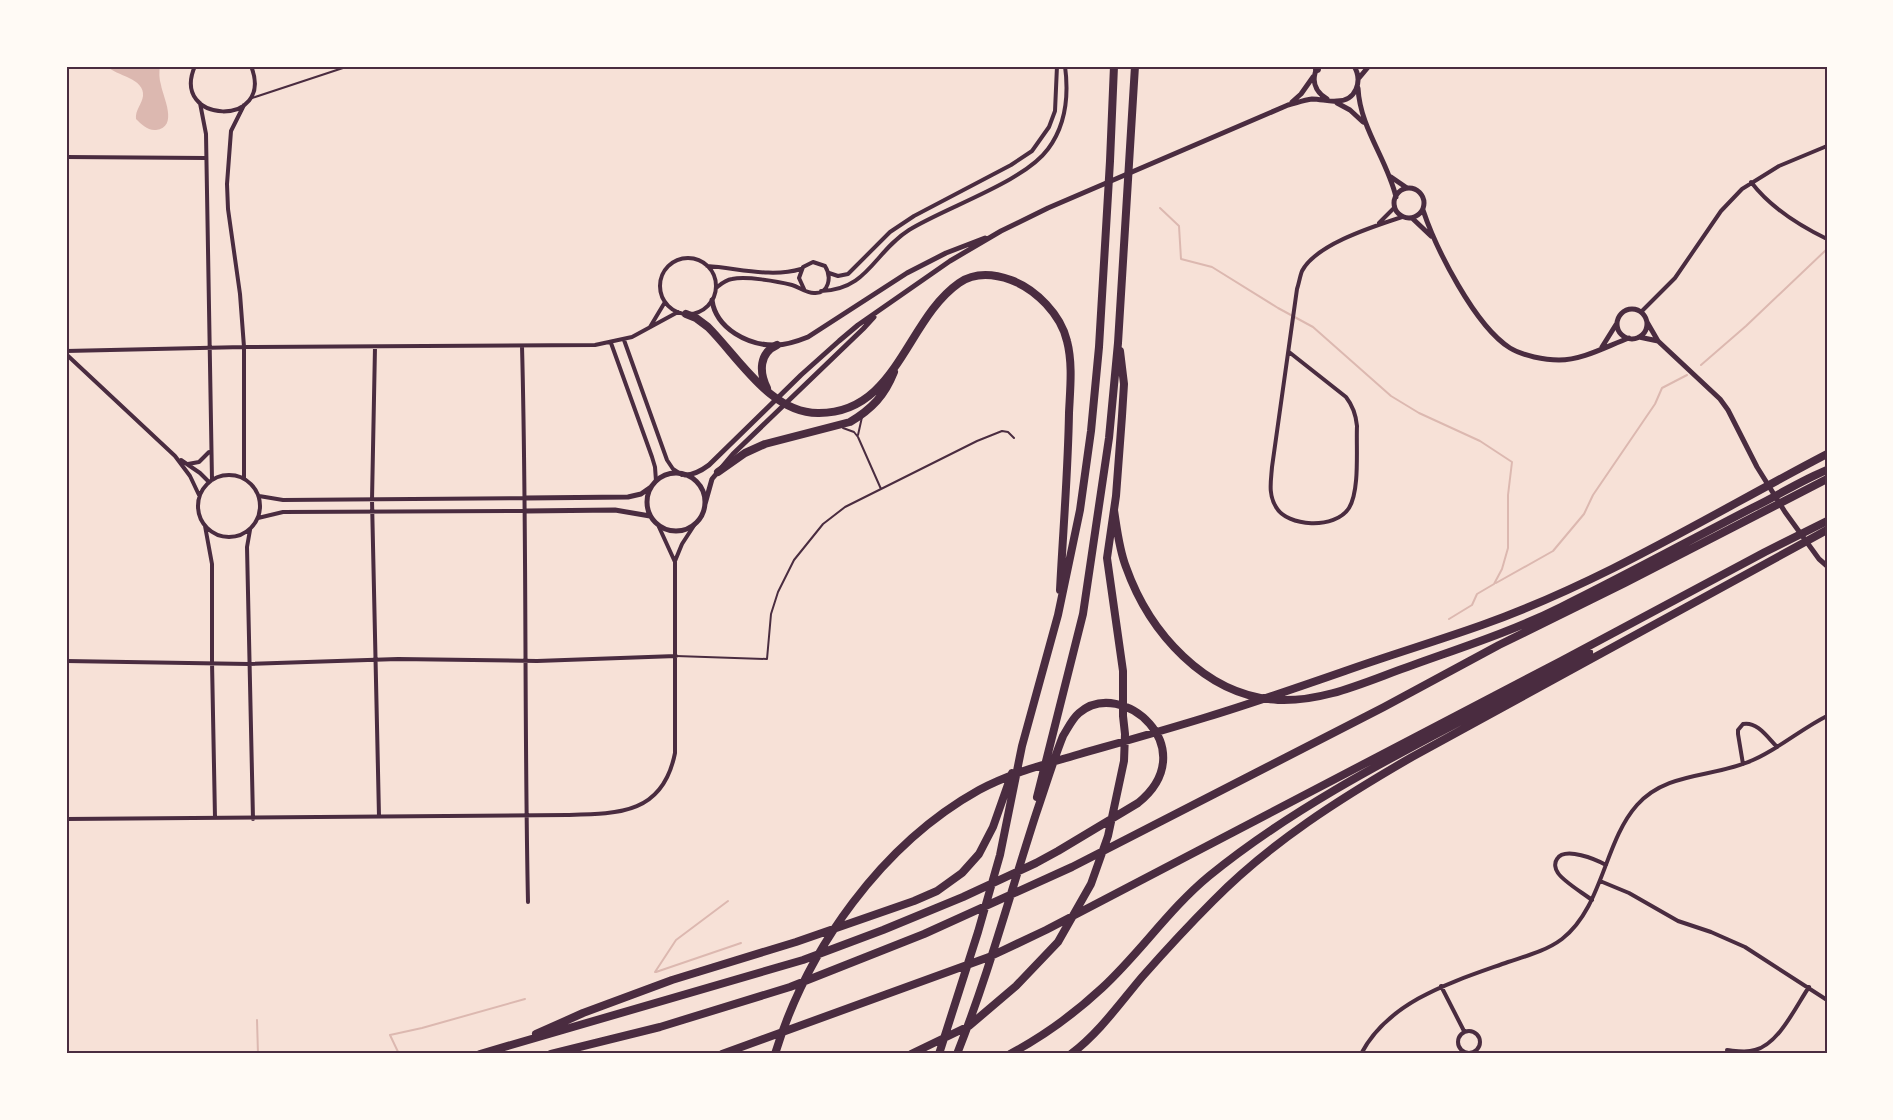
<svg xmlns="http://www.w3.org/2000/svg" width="1893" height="1120" font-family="Raleway,sans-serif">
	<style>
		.water { fill: #dcb8b0 }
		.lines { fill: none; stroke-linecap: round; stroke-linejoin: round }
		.stream { stroke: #dcb8b0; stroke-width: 2 }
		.service { stroke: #4a2c40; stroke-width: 2 }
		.minor { stroke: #4a2c40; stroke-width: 4 }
		.tertiary { stroke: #4a2c40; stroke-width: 5 }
		.motorway { stroke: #4a2c40; stroke-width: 8 }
		.neatline { fill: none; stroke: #4a2c40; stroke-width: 2 }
	</style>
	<rect width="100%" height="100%" fill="#f7e1d7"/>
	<path class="water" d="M 107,66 L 160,66 C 159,72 159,79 161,85 C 163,97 179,127 156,130 C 148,131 141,124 136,119 C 135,110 142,104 143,96 C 145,78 116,76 107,66 Z"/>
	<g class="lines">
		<path class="stream" d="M 1160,208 L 1179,226 L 1181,259 L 1212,267 L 1278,308 L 1313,327 L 1391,396 L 1419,413 L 1480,441 L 1512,462 L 1508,495 L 1508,548 L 1502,569 L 1494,584 L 1477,594 L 1472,605 L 1449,619
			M 1701,365 L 1746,326 L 1827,249
			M 1496,583 L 1553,551 L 1584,514 L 1593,495 L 1655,404 L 1662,388 L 1687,375
			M 655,972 L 676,940 L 728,901
			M 656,972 L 741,943
			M 257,1020 L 258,1054
			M 206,1054 L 210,1052
			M 399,1054 L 390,1035 L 422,1028 L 525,999"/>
		<path class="service" d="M 252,98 L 349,66
			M 843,428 L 854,432 L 858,437 L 881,489
			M 858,435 L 862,417
			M 676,656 L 767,659 L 771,614 L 778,592 L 794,560 L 823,524 L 845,507 L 977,441 L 1002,431 L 1008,432 L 1014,438"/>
		<path class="minor" d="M 195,66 C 169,125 276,128 251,66
			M 200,103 L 206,134 L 212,480
			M 244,105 L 231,131 L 227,184 L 228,209 L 240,294 L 244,347 L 244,478
			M 66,157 L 206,158
			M 1751,182 C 1770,207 1798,225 1827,239
			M 1379,223 L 1395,207
			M660 286a28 28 0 1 1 56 0a28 28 0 1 1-56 0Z
			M 707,266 C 738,268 771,278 801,269
			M 829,273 L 838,276 L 848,274 L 890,232 L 914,216 L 1011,165 L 1032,151 L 1049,127 L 1055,111 L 1057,66
			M 716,288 C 721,284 725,280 732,279 C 746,276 777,281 792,285 C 799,287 806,293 814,293 C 829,294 832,277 825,266 L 813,262 L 803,267 L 799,278 L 804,289
			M 821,291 C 868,290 874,252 909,230 C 946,207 1024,182 1048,149 C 1066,125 1069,96 1065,66
			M 1641,312 L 1675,278 L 1721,211 L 1742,189 L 1779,166 L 1827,146
			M 650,327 L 665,302
			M 624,340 L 667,460 L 673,469 L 682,475
			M 611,343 L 652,457 L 655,467 L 656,481
			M 522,346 C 527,531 524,717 528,902
			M 375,347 L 372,500 L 379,816
			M 66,351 L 244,347 L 595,345 L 632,337 L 678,312
			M 1289,352 L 1346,397 C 1353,406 1356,415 1357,426 C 1356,448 1360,490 1349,508 C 1335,530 1287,527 1276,507 C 1268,494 1271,481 1272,467 L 1297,289 C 1299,283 1300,276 1302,271 C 1316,244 1375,226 1402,217
			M 66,354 L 175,456 L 190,476 L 199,495
			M 181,460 L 200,473 L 209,482
			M 188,464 L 199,462 L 209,452
			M198 506a31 31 0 1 1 62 0a31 31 0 1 1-62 0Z
			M 259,496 L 283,500 L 526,498
			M 258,518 L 283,512 L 526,511
			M 205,526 L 212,564 L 212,662 L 215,818
			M 250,530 L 247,547 L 253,819
			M 675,561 L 682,544 L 695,524
			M 66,661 L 249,664 L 398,659 L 537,661 L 676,656
			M 1743,764 L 1738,734 L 1738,730 L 1743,724 C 1757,721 1768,738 1777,747
			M 66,819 L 567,815 C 619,814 663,814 675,753 L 675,562 L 659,527
			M 1600,881 L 1629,893 L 1678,921 L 1711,932 L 1745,947 L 1827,1000
			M 1592,900 C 1583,893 1564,882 1558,873 C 1555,869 1554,863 1557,859 C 1565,846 1597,860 1606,865
			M 1441,986 L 1464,1031
			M1458 1042a11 11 0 1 1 22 0a11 11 0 1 1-22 0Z
			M 1727,1050 C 1737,1051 1746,1053 1755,1050 C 1779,1044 1796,1006 1809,987
			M 1361,1054 C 1389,1000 1455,981 1508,962 C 1526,956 1546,951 1562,939 C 1603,907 1604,842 1637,805 C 1667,771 1714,778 1753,760 C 1780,748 1801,729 1827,716"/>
		<path class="tertiary" d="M 1318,66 C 1311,79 1314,91 1327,99
			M 1359,78 L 1369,66
			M 1358,88 C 1360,128 1387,159 1396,197
			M 1292,102 L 1301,94 L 1313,77
			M 1337,103 L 1350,110 L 1363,122
			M 1391,177 L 1407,188
			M1394 203a15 15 0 1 1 30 0a15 15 0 1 1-30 0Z
			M 1423,210 C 1436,249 1475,326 1510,348 C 1523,356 1545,360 1559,360 C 1583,360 1607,346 1629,338
			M 1412,218 L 1431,236
			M 712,300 C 716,329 749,346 776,345 C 787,345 798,341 808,337 L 907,273 L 946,253 L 985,238
			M1617 324a15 15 0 1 1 30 0a15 15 0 1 1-30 0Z
			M 1647,322 L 1658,341 L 1720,399 L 1728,410 L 1757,467 L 1785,512 L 1819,559 L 1827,566
			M 1639,337 L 1658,341
			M 1602,347 L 1617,323
			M647 502a29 29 0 1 1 58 0a29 29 0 1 1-58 0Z
			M 685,475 C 694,475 701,471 709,465 L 801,375 L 839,341 L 858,325 L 950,261 L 1001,231 L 1048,208 L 1288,105 C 1296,103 1304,100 1312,99 C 1321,99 1329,102 1337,101 C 1356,101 1363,81 1354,66
			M 526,498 L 628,497 L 641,494 L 651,487
			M 705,504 L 712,479 L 733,454 L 863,329 L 874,317
			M 526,511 L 615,510 L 650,516"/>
		<path class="motorway" d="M 1317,69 L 1317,66
			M 686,314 L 696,318 L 708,327 C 739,358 771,414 819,413 C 897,413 906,320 959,283 C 975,272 994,274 1011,280 C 1036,289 1061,315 1067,341 C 1073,364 1070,390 1069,413 C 1068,472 1063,531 1060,590
			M 767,388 C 759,372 759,353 777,345
			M 718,472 L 745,453 L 765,444 L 850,422 C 872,409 885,395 894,372
			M 1114,510 C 1117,529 1119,549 1126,567 C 1149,632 1205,696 1278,700 C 1326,702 1369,680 1413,665 C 1463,647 1513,631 1561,607 C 1626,575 1690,540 1754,507 C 1779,495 1802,480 1827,470
			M 1037,797 L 1083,614 L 1109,438 L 1118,343 L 1135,66
			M 536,1034 L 583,1013 L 672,980 L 796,942 L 914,901 L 937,891 L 962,873 L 979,854 L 993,827 L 1012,773
			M 480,1054 L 803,960 L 883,930 L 963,897 L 1036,863 L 1058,851 L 1138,803 C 1205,749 1122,676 1079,713 C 1072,719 1068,728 1063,736 C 1053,761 1045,788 1036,814 C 1010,894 988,976 957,1054
			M 551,1054 L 660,1027 L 790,987 L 924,934 L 1072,867 L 1384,707 L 1499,645 L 1625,583 L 1827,479
			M 722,1054 L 989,957 L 1046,930 L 1561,661 L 1765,552 L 1827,521
			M 775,1054 C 807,949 882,844 979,790 C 1010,773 1046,764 1080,754 C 1122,742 1165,730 1207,717 C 1253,703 1299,687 1345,671 C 1390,655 1437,641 1482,625 C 1603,582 1714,513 1827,454
			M 911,1054 L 969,1026 L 1016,986 L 1058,942 L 1091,884 L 1108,836 L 1124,761 L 1125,734 L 1123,716 L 1123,671 L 1107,558 L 1116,496 L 1122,416 L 1124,384 L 1120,351
			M 939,1054 L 978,932 L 1000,855 L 1022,746 L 1058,615 L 1080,510 L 1091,431 L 1099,347 L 1110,161 L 1114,66
			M 1010,1054 C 1044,1036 1074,1014 1102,988 C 1140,953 1169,909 1209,876 C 1323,783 1462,725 1589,652
			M 1071,1054 C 1099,1033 1120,1003 1142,977 C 1165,951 1189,925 1213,901 C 1271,842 1341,798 1412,757 L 1827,530"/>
	</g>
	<rect width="1893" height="1120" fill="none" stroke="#fffaf5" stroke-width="135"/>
	<rect x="68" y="68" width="1758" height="984" class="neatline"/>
</svg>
